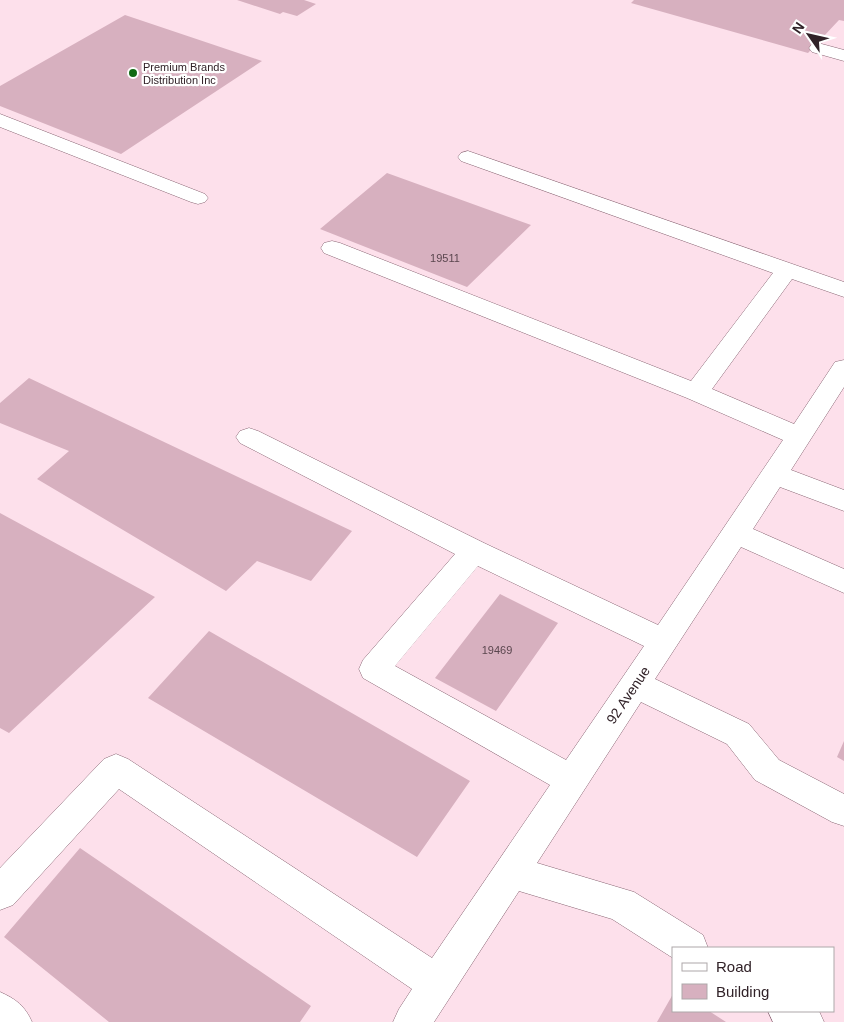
<svg xmlns="http://www.w3.org/2000/svg" width="844" height="1022" font-family="Arial,sans-serif">
	<style>
		.built { fill: #fde0eb; fill-rule: evenodd }
		.building { fill: #d7b0bf }
		.lines { fill: none; stroke-linecap: round; stroke-linejoin: round }
		.minor-casing { stroke: #896674; stroke-width: 1 }
		.minor { fill: #fff; fill-rule: evenodd }
		.poi-dot { fill: #106a13; stroke: #fff; stroke-width: 2 }
		.labels { text-anchor: middle; stroke-width: 4.5; stroke-linejoin: round; paint-order: stroke }
		.far-poi-label { font-size: 11px; fill: #312228; stroke: #fff; text-anchor: start }
		.number-label { font-size: 11px; fill: #5a464e }
		.street-label { font-size: 14px; fill: #312228; stroke: #fff }
	</style>
	<rect width="100%" height="100%" fill="#fcebf1"/>
	<path class="built" d="M 0,0 L 844,0 L 844,1022 L 0,1022 ZM 673,948 L 833,948 L 833,1011 L 673,1011 Z"/>
	<path class="building" d="M 237,0 L 304,0 L 316,4 L 297,16 L 283,12 L 280,14 Z
		M 634,0 L 844,0 L 844,21 L 839,20 L 808,53 L 631,3 Z
		M 125,15 L 262,61 L 121,154 L 0,106 L 0,86 Z
		M 387,173 L 531,225 L 467,287 L 320,229 Z
		M 29,378 L 352,531 L 311,581 L 257,561 L 226,591 L 37,479 L 69,451 L 0,423 L 0,403 Z
		M 0,513 L 155,597 L 9,733 L 0,728 Z
		M 500,594 L 558,623 L 496,711 L 435,678 Z
		M 209,631 L 470,781 L 417,857 L 148,698 Z
		M 844,741 L 844,761 L 837,757 Z
		M 80,848 L 311,1006 L 300,1022 L 109,1022 L 4,937 Z
		M 673,994 L 673,1011 L 709,1011 L 726,1022 L 657,1022 Z"/>
	<g class="lines">
		<g class="minor-casing">
			<path id="minor" d="M 818,43 L 844,50 L 844,61 L 812,52 L 809,48 L 812,44 Z
				M 0,114 L 205,194 L 208,198 L 205,202 L 198,204 L 191,202 L 0,127 Z
				M 468,151 L 844,282 L 844,297 L 792,279 L 712,389 L 794,424 L 835,362 L 844,360 L 844,387 L 791,470 L 844,490 L 844,511 L 780,487 L 753,529 L 844,569 L 844,593 L 741,547 L 655,679 L 749,724 L 779,760 L 844,794 L 844,826 L 832,822 L 755,780 L 727,744 L 641,702 L 537,863 L 634,892 L 703,935 L 708,948 L 673,948 L 673,958 L 612,919 L 519,891 L 434,1022 L 393,1022 L 399,1009 L 412,989 L 119,789 L 13,905 L 0,910 L 0,868 L 104,759 L 116,754 L 128,759 L 432,958 L 550,785 L 363,678 L 359,669 L 363,660 L 455,554 L 240,443 L 236,437 L 240,431 L 249,428 L 258,431 L 484,543 L 658,625 L 783,440 L 687,398 L 324,253 L 321,248 L 324,243 L 332,241 L 340,243 L 691,381 L 773,273 L 461,161 L 458,157 L 461,153 ZM 478,566 L 644,646 L 566,760 L 395,666 Z
				M 0,992 C 16,999 25,1006 32,1022 L 0,1022 Z
				M 768,1011 L 819,1011 L 824,1022 L 773,1022 Z"/>
		</g>
		<use href="#minor" class="minor"/>
	</g>
	<circle class="poi-dot" cx="133" cy="73" r="5"/>
	<g class="labels">
		<g class="far-poi-label">
			<text x="143" y="71">Premium Brands<tspan x="143" dy="13">Distribution Inc</tspan></text>
		</g>
		<g class="number-label">
			<text x="445" y="262">19511</text>
			<text x="497" y="654">19469</text>
		</g>
		<g class="street-label">
			<text transform="translate(628 695) rotate(-56)" y="5">92 Avenue</text>
		</g>
	</g>
	<rect x="672" y="947" width="162" height="65" fill="#ffffff" stroke="#ada7a9"/>
	<rect x="682" y="963" width="25" height="8" fill="#ffffff" stroke="#ada7a9"/>
	<text x="716" y="972" font-size="15" fill="#312228">Road</text>
	<rect x="682" y="984" width="25" height="15" fill="#d7b0bf" stroke="#ada7a9"/>
	<text x="716" y="997" font-size="15" fill="#312228">Building</text>
	<g transform="translate(809 35) rotate(304)" stroke="#ffffff" stroke-width="4" paint-order="stroke">
	<path d="M0-4L9 19L0 12L-9 19Z" fill="#312228"/>
	<text y="-8" font-size="14" font-weight="bold" text-anchor="middle" fill="#312228">N</text>
	</g>
</svg>
